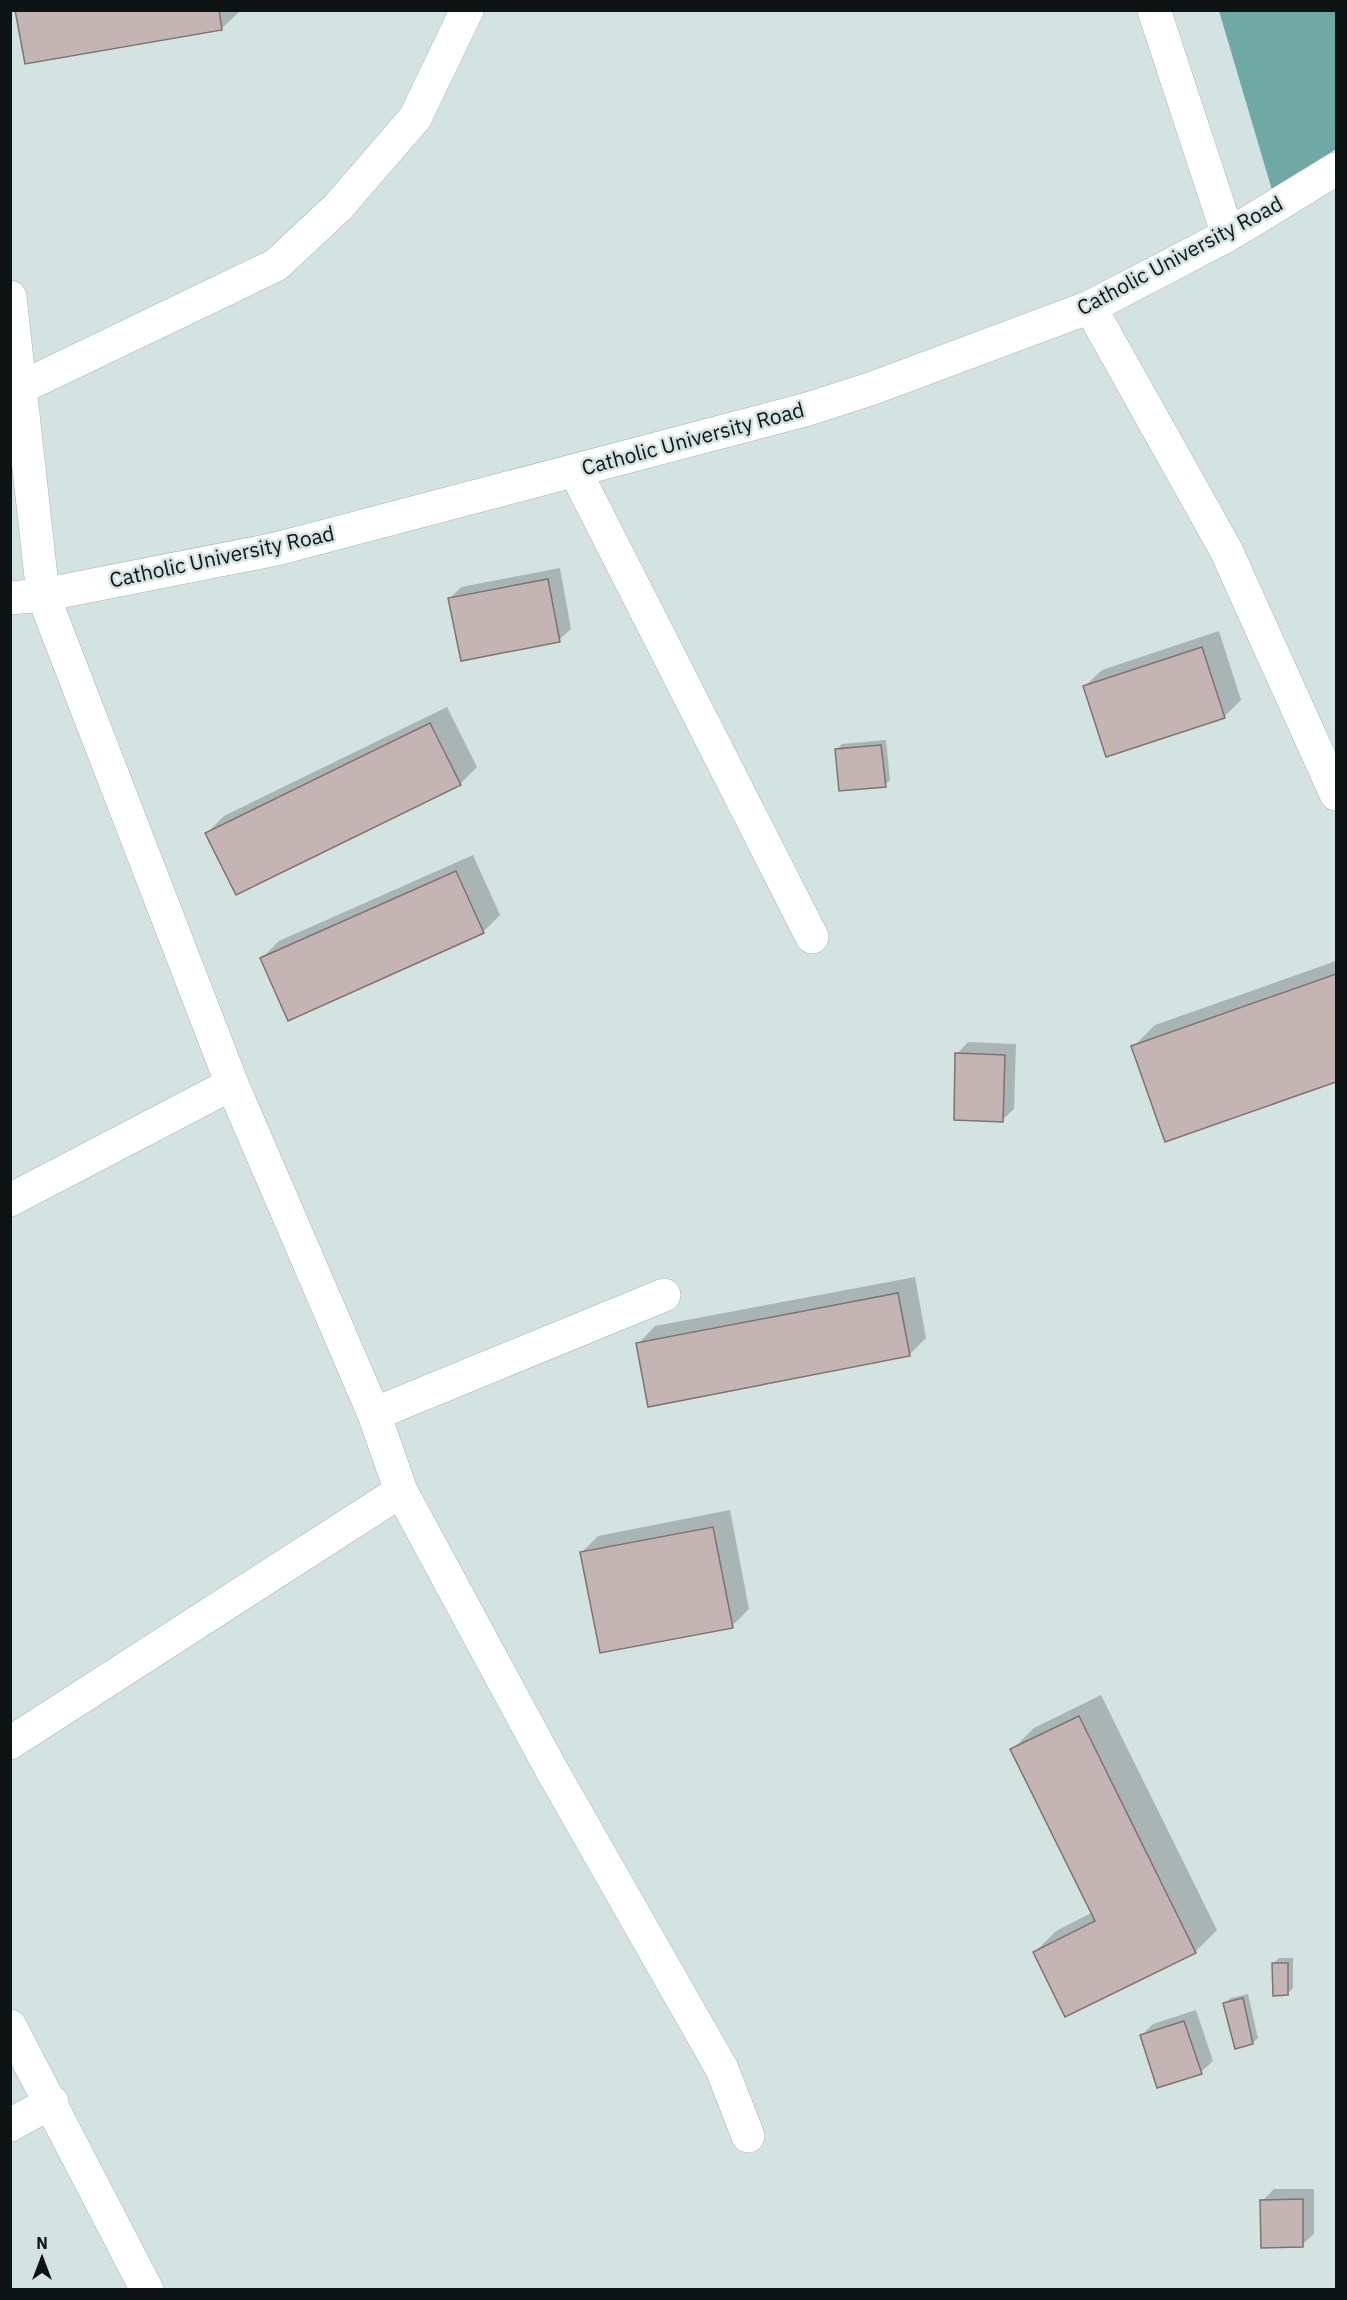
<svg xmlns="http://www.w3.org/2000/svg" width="1347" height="2300" font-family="'IBM Plex Sans',sans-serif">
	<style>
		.forest { fill: #70a8a5 }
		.shadow { fill: #0003 }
		.building { fill: #c4b4b3; stroke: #817271; stroke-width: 1.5 }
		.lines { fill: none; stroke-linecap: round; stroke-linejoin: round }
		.street-casing { stroke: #a4b5b4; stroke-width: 34 }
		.street { stroke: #fff; stroke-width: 33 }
		.labels { text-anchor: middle; stroke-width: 5; stroke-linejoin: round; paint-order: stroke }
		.street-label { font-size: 21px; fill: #0e1413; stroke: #d2e3e2 }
	</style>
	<rect width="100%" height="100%" fill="#d2e3e2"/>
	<path class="forest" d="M 1219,11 L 1336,11 L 1336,149 L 1272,190 Z"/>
	<path class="shadow" d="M 17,10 L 238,10 L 239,12 L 221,29 Z
		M 560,568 L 571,629 L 559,640 L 450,598 L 461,587 Z
		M 1219,631 L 1241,700 L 1224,717 L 1084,687 L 1102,670 Z
		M 447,707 L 477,767 L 460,784 L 207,833 L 224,816 Z
		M 886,740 L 890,780 L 885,785 L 836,750 L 842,744 Z
		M 473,855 L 500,915 L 483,932 L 262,958 L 279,941 Z
		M 1336,961 L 1336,1080 L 1166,1140 L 1133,1047 L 1155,1025 Z
		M 968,1042 L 1016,1044 L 1014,1109 L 1002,1120 L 957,1054 Z
		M 915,1277 L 926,1338 L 909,1355 L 638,1344 L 655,1326 Z
		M 730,1510 L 749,1609 L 732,1626 L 581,1553 L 598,1536 Z
		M 1101,1695 L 1217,1930 L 1195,1952 L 1065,2015 L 1034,1953 L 1056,1931 L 1093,1912 L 1012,1750 L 1034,1728 Z
		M 1279,1958 L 1293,1958 L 1293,1988 L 1288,1993 L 1274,1963 Z
		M 1248,1994 L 1258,2038 L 1253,2043 L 1225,2003 L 1231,1998 Z
		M 1196,2010 L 1213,2061 L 1201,2072 L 1142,2035 L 1153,2024 Z
		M 1274,2189 L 1314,2189 L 1314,2234 L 1302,2245 L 1262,2201 Z"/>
	<path class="building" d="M 15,10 L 219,10 L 222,30 L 25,64 Z
		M 548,579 L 560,642 L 461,661 L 448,598 Z
		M 1202,647 L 1225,718 L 1106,757 L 1083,686 Z
		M 430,723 L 461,785 L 236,895 L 205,833 Z
		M 881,745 L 886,787 L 839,791 L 835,749 Z
		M 456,871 L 484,933 L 288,1021 L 260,958 Z
		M 1336,974 L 1336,1082 L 1165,1142 L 1131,1046 Z
		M 955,1053 L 1005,1055 L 1003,1122 L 954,1120 Z
		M 898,1293 L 910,1356 L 648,1407 L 636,1343 Z
		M 713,1527 L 733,1628 L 600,1653 L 580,1552 Z
		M 1079,1716 L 1196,1953 L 1065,2017 L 1033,1952 L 1095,1921 L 1010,1749 Z
		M 1272,1963 L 1288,1963 L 1288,1995 L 1273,1996 Z
		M 1243,1998 L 1253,2044 L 1235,2049 L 1223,2003 Z
		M 1184,2021 L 1202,2074 L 1157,2088 L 1140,2035 Z
		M 1303,2199 L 1303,2247 L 1261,2248 L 1260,2200 Z"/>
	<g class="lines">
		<g class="street-casing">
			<path id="street" d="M 1154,10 L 1228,235
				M 10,297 L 43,595 L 232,1084 L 374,1414 L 401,1491 L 550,1767 L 722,2069 L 748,2136
				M 1090,307 L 1226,550 L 1336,794
				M 22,387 L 276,265 L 338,207 L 415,118 L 467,10
				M 575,471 L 812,937
				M 10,598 L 43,595 L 276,549 L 808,409 L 873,388 L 1090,307 L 1228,235 L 1336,169
				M 10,1200 L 232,1084
				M 374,1414 L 664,1295
				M 10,1743 L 401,1491
				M 10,2026 L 147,2290
				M 10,2125 L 52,2102"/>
		</g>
		<use href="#street" class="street"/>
	</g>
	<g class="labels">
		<g class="street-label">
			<text transform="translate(1180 256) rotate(-28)" y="7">Catholic University Road</text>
			<text transform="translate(693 439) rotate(-15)" y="7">Catholic University Road</text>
			<text transform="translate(222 557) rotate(-12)" y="7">Catholic University Road</text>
		</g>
	</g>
	<rect width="1347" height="2300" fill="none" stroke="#0e1413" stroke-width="24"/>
	<g transform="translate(42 2258)" stroke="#d2e3e2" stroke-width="4.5" paint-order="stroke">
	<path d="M0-4.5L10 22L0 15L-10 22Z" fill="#0e1413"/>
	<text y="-9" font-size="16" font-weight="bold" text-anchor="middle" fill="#0e1413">N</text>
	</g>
</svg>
